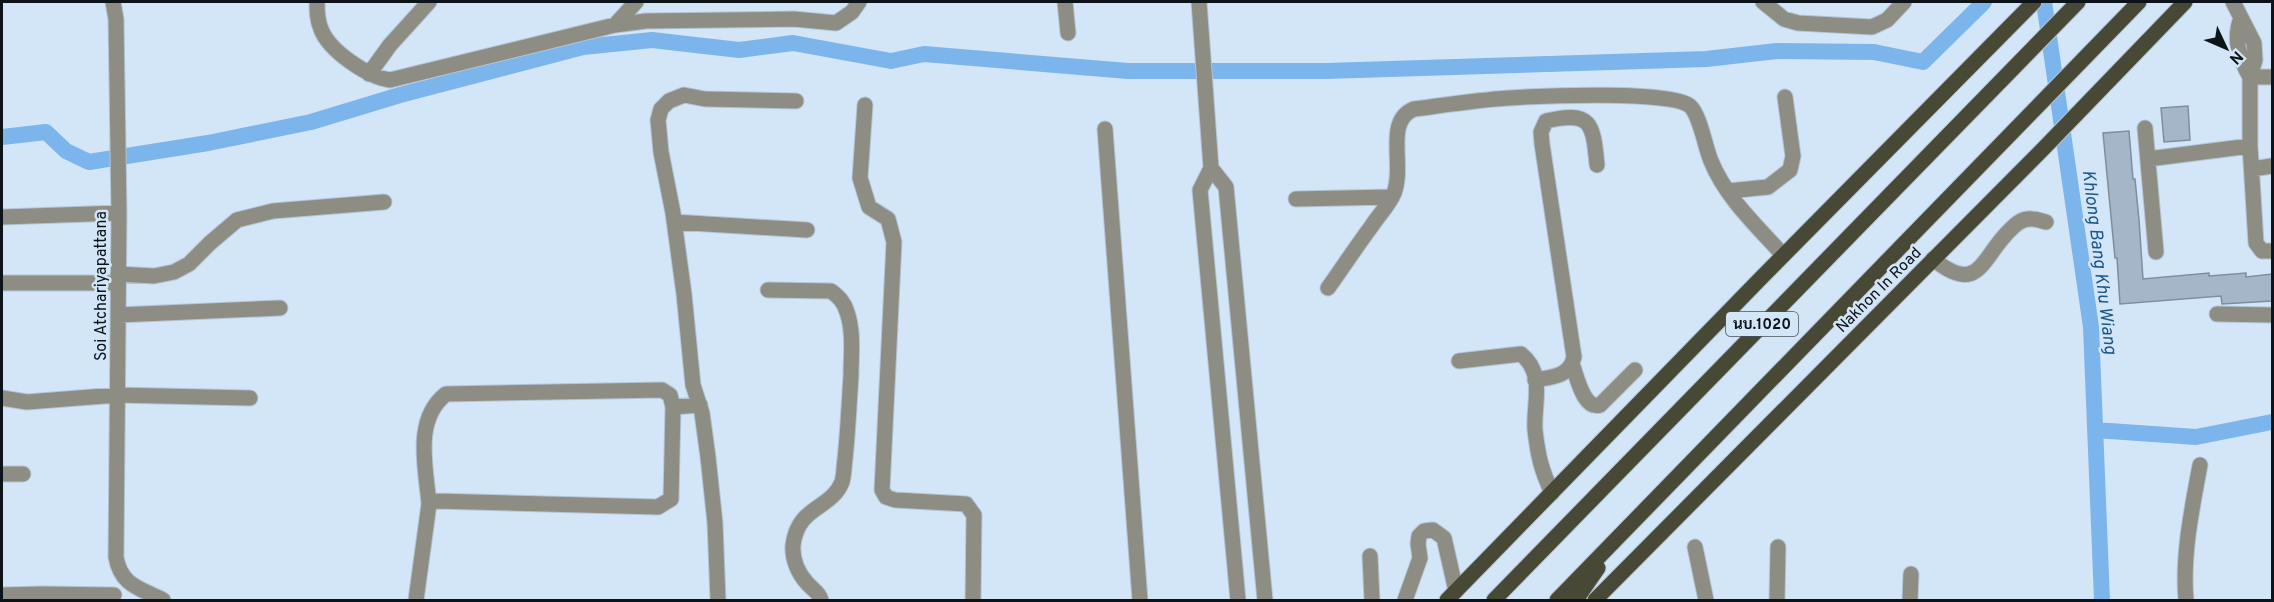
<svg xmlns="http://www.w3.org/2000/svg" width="2274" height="602" font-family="Overpass,Sarabun,sans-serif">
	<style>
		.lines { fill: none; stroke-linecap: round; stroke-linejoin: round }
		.canal { stroke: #7cb5ec; stroke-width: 16 }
		.building { fill: #a4b6c8; stroke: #7d8e9f; stroke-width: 1.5 }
		.minor-casing { stroke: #b3c4d4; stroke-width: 17 }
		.major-casing { stroke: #b3c4d4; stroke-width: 17 }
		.minor { stroke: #8d8d83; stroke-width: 15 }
		.major { stroke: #484837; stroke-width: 15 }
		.labels { text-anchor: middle; stroke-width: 5; stroke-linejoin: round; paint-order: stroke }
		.shield { fill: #d3e6f8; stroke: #48525c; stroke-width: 1.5 }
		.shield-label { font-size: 15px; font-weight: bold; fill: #0c1319 }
		.street-label { font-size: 16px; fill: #0c1319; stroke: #d3e6f8 }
		.water-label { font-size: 18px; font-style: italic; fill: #195689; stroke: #d3e6f8 }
	</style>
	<rect width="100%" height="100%" fill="#d3e6f8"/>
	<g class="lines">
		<path class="canal" d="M 2044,2 L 2091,327 L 2102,600
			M 2,137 L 46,132 L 66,151 L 89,162 L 208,143 L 311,122 L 400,95 L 583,47 L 652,40 L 739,50 L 793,43 L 891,61 L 924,54 L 1128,71 L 1326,71 L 1706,59 L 1777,51 L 1874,52 L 1923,62 L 1984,2
			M 2095,430 L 2196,437 L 2272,422"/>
	</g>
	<path class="building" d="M 2188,106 L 2190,140 L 2164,142 L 2161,108 Z
		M 2129,131 L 2133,179 L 2135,179 L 2139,220 L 2143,279 L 2209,273 L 2209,276 L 2246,273 L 2246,277 L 2272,274 L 2272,301 L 2222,304 L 2221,296 L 2120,304 L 2117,258 L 2115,258 L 2103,133 Z"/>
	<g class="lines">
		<g class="minor-casing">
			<path id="minor" d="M 113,2 L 116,19 L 119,213 L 116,557 C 121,586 140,588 163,600
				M 317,2 C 317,11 317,20 321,29 C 329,51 368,77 390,80 L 615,25 L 646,21 L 794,19 L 836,23 L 852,12 L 859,2
				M 1065,2 L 1068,33
				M 1199,2 L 1211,168 L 1200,190 L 1238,600
				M 1763,2 L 1784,19 L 1798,23 L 1872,27 L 1887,20 L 1904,2
				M 2233,2 L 2254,43 L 2255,60 L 2250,77 L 2250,146 L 2256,243 L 2262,251 L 2272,251
				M 2241,18 C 2233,39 2239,58 2250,77
				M 615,25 L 636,2
				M 369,74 L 390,45 L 429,2
				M 2250,77 L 2272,77
				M 865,105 L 860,178 L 869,207 L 888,219 L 894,242 L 882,490 L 886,497 L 895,500 L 966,504 L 974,515 L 973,600
				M 2145,128 L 2156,252
				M 1105,129 L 1140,600
				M 2148,159 L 2250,146
				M 1211,168 L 1226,187 L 1265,600
				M 2252,169 L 2272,166
				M 1728,191 L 1768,187 L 1790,170 L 1793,156 L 1785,97
				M 1296,199 L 1391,197
				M 2,217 L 119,213
				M 674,222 L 807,230
				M 1933,259 C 1980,297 1981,257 2011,229 C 2017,223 2023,218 2032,219 C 2036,219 2042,221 2046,222
				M 118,274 L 154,276 L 174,272 L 189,264 L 210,243 L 237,220 L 273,211 L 384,202
				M 2,283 L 118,283
				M 1328,288 C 1343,267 1356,247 1371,227 C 1378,216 1389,205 1394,193 C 1405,165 1384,121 1414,109 C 1445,105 1477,100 1509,98 C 1539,96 1672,90 1690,106 C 1700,115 1705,147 1711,161 C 1726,198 1757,226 1783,255
				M 768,290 L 831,291 C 839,297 844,302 847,312 C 854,333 851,354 851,376 C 849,404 848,431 845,459 C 844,466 844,475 842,482 C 831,510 798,505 793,545 C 792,559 798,573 807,583 C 812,589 819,592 821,600
				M 2217,314 L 2272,315
				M 118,315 L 280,308
				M 1459,361 L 1521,354 C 1546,374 1533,404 1535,430 C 1538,456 1541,469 1552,493
				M 1572,364 C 1577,376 1583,410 1600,405 L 1635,370
				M 1535,380 C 1551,377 1570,377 1574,357 L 1542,144 L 1541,132 L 1546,121 C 1592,110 1593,124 1597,165
				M 2,398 L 27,402 L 117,395 L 250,398
				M 2,474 L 23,474
				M 429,504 C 426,468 413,420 446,394 L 662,390 L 670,395 L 673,407
				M 1695,547 L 1706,600
				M 1370,556 L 1372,600
				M 2,595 L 43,594
				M 42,600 L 43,594 L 114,595
				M 416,600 L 429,504 L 435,501 L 658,507 L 671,499 L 673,407 L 700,405
				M 718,600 L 715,523 L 708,457 L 702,413 L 693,385 L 684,294 L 673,213 L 661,152 L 658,120 L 661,109 L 669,101 L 684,95 L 705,99 L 796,101
				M 1405,600 L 1420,558 L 1418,544 L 1419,536 L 1424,531 L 1433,530 L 1444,538 L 1456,591
				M 1777,600 L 1778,547
				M 1910,600 L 1911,574
				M 2186,600 C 2182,555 2192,509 2200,465"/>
		</g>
		<g class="major-casing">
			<path id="major" d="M 1447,600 L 1762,277 L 2034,2
				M 1494,600 L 2078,2
				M 1557,600 L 2139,2
				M 1576,600 L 1598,568
				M 1595,600 L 2044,148 L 2185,2"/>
		</g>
		<use href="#minor" class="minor"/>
		<use href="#major" class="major"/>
	</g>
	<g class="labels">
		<rect class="shield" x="1726" y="312" width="72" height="24" rx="4.5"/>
		<g class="shield-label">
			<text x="1762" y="329">นบ.1020</text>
		</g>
		<g class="street-label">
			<text transform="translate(100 286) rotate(-90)" y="6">Soi Atchariyapattana</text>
			<text transform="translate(1878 289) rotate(-45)" y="6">Nakhon In Road</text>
		</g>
		<g class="water-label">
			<text transform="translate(2100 262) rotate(83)" y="6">Khlong Bang Khu Wiang</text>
		</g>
	</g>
	<rect width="2274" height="602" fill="none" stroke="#0c1319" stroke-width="6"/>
	<g transform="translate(2226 48) rotate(134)" stroke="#d3e6f8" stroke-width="4.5" paint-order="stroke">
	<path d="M0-4.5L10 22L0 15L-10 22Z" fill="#0c1319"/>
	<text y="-9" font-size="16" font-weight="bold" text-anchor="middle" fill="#0c1319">N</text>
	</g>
</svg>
